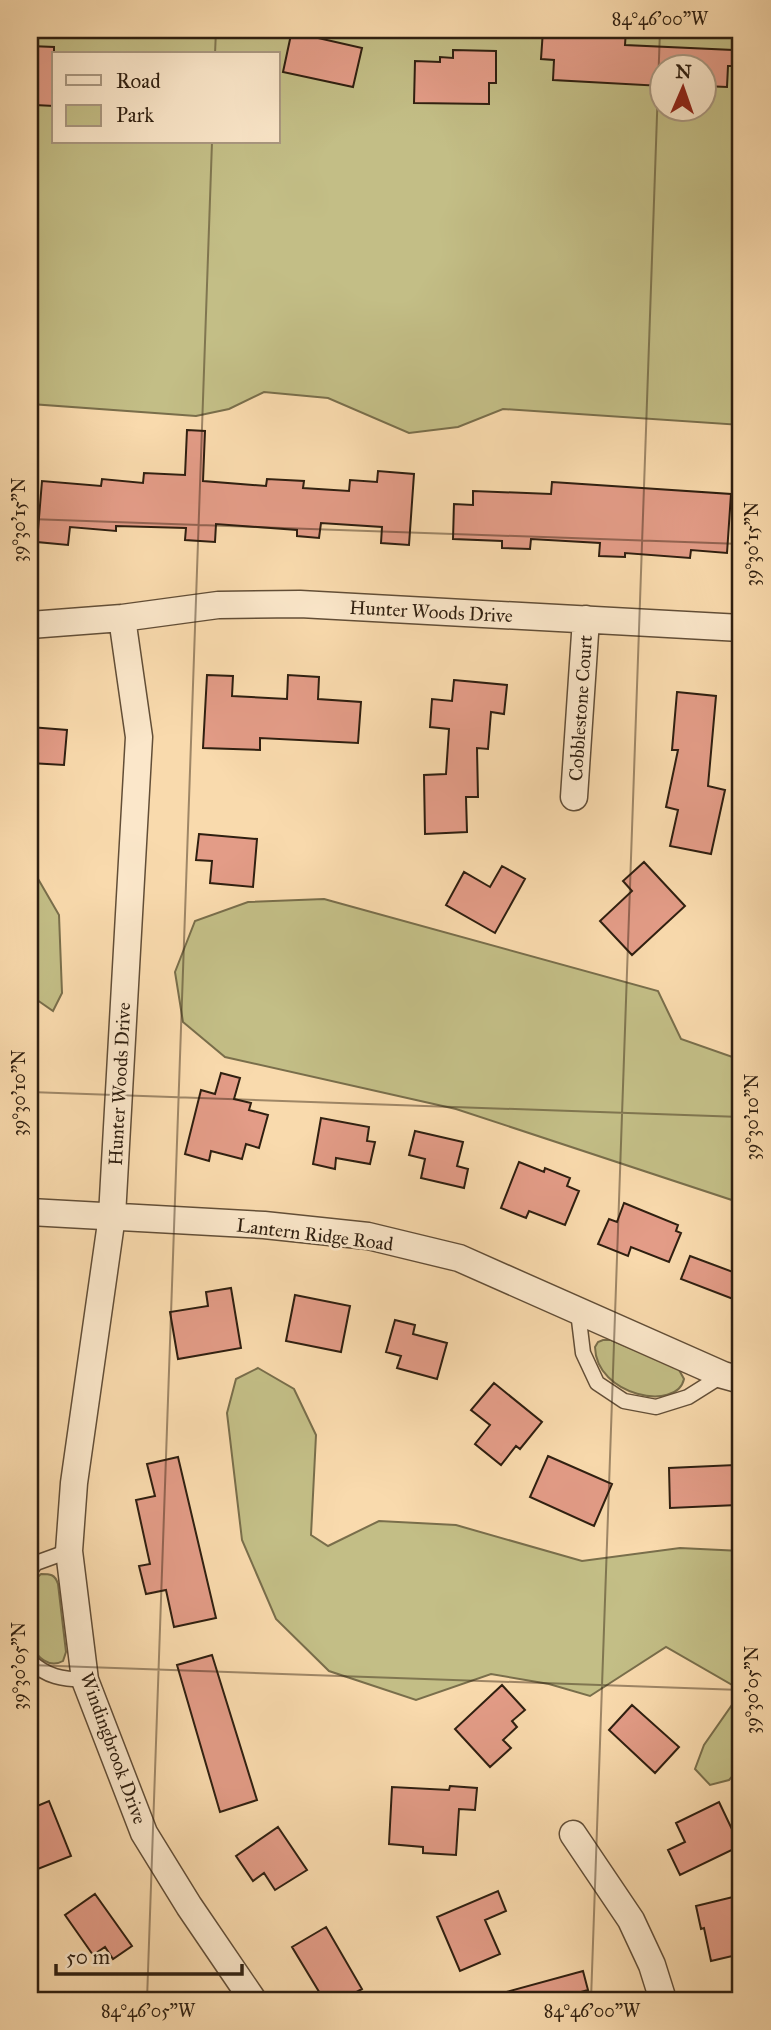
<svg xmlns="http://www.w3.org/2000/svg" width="771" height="2030" font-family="'IM FELL Great Primer',serif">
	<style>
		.green { fill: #c3be86; stroke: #796e4b; stroke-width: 2; fill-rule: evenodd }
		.building { fill: #e39c87; stroke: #2f1f10; stroke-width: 2 }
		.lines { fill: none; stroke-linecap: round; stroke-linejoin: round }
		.lane-casing { stroke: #624e37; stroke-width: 17 }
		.street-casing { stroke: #624e37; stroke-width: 29 }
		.lane { stroke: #fbe7ca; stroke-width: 14 }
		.street { stroke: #fbe7ca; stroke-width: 26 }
		.ticks { fill: none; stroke: #2f1f10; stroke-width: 2; stroke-opacity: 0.45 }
		.labels { text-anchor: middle; stroke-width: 5; stroke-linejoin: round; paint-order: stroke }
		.street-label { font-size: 19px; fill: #2f1f10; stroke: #fbe7ca }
		.neatline { fill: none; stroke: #2f1f10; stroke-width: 2.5 }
		.ticks-label { font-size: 18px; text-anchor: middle; fill: #2f1f10 }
	</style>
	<rect width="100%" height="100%" fill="#f9daad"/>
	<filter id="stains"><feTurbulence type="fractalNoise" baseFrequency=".00286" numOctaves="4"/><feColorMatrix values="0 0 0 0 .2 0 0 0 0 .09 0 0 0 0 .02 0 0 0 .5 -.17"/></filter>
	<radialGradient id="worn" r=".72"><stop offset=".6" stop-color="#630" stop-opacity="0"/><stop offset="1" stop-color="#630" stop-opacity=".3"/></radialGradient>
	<path class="green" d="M 30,30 L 741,30 L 741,425 L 503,409 L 458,427 L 409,433 L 328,398 L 264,392 L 229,409 L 196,416 L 31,404 ZM 54,54 L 278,54 L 278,142 L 54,142 ZM 662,66 L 704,66 L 704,108 L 662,108 Z
		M 30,865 L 59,915 L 62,993 L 53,1011 L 30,995 Z
		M 324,899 L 658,991 L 681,1039 L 741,1060 L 741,1203 L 456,1109 L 225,1057 L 183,1022 L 175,972 L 195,921 L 248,902 Z
		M 603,1340 L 611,1340 L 678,1368 L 684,1379 C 677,1412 596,1396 595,1347 L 598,1342 Z
		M 258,1368 L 294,1389 L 316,1435 L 311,1535 L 328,1546 L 379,1521 L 456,1525 L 582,1561 L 680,1548 L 741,1551 L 741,1690 L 666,1647 L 590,1696 L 549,1684 L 491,1674 L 416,1700 L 329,1671 L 276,1619 L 242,1540 L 227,1413 L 236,1379 Z
		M 41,1574 C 50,1574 55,1574 58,1584 L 66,1652 L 63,1661 C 49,1669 37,1657 30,1644 C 30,1623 22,1588 41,1574 Z
		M 741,1692 L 741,1767 L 729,1780 L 710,1785 L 695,1769 L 704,1745 Z"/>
	<path class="building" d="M 292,30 L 319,34 L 318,38 L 362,48 L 353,87 L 283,72 Z
		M 543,30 L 626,30 L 625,45 L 733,50 L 733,66 L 728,66 L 727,87 L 704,86 L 704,66 L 662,66 L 662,86 L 553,80 L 554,60 L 541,59 Z
		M 30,46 L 54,47 L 54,106 L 35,105 L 35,86 L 30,86 Z
		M 453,50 L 496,51 L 496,83 L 489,83 L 489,104 L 414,103 L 415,61 L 440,62 L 440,57 L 453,58 Z
		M 187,430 L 205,431 L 203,481 L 266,486 L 267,479 L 304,481 L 303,488 L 349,491 L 350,480 L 377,482 L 378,471 L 414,474 L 409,545 L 381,543 L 382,527 L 321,523 L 319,538 L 297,536 L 297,530 L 216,524 L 215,542 L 185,540 L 186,528 L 116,526 L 116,531 L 70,527 L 68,545 L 37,542 L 42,481 L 101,486 L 102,479 L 143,483 L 144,473 L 185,475 Z
		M 552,482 L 731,494 L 727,553 L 691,550 L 690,558 L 625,553 L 625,557 L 599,556 L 600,543 L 531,539 L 530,549 L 502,548 L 502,541 L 453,539 L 454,504 L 473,505 L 473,491 L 551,494 Z
		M 207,675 L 233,676 L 232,696 L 287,699 L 288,675 L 319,677 L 318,699 L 361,702 L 358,743 L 260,738 L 260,750 L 203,748 Z
		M 454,680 L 507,685 L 504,714 L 491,712 L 488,749 L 477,748 L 478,797 L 466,797 L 467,832 L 425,834 L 424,775 L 446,774 L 449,729 L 430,727 L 432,699 L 452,701 Z
		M 677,692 L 716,696 L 708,786 L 725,790 L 711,854 L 670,846 L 678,810 L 666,807 L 678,750 L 672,750 Z
		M 30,727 L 67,730 L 64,765 L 30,763 Z
		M 199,834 L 257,839 L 253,887 L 210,883 L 212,861 L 196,860 Z
		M 644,862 L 685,906 L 632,955 L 600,921 L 632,891 L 623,881 Z
		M 502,866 L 525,879 L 495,933 L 446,905 L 464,872 L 490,887 Z
		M 221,1073 L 240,1078 L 234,1099 L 251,1103 L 249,1110 L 268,1115 L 259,1148 L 246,1144 L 242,1159 L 211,1151 L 209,1161 L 185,1154 L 201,1090 L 215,1094 Z
		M 321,1118 L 369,1127 L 367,1141 L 375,1142 L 370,1164 L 336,1158 L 335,1169 L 313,1164 Z
		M 415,1131 L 463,1142 L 457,1166 L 468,1169 L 464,1188 L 421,1178 L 425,1159 L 409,1155 Z
		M 519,1162 L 544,1172 L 545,1168 L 570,1178 L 567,1186 L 579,1191 L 565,1225 L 529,1211 L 526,1218 L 501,1208 Z
		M 624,1203 L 678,1225 L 676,1231 L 681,1233 L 669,1262 L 631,1247 L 628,1256 L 598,1244 L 609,1219 L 617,1222 Z
		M 690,1256 L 741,1275 L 741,1302 L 681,1279 Z
		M 231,1288 L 241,1348 L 178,1359 L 170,1312 L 208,1306 L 206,1292 Z
		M 295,1295 L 350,1306 L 341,1352 L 286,1341 Z
		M 395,1320 L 415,1325 L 413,1334 L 447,1343 L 437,1379 L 397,1368 L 401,1356 L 386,1352 Z
		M 494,1383 L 542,1422 L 520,1449 L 516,1446 L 501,1465 L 475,1444 L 490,1425 L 471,1410 Z
		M 548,1456 L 612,1484 L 594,1526 L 530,1497 Z
		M 178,1457 L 216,1618 L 174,1627 L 166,1590 L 146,1594 L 139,1566 L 150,1564 L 136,1500 L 155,1496 L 147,1464 Z
		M 735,1465 L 737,1505 L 670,1508 L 669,1468 Z
		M 212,1655 L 257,1800 L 220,1812 L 177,1665 Z
		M 502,1685 L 525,1710 L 512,1721 L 517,1727 L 503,1740 L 511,1748 L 490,1767 L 455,1729 Z
		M 632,1705 L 679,1747 L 655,1773 L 609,1730 Z
		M 450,1786 L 477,1788 L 475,1810 L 459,1809 L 456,1855 L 423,1853 L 423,1847 L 389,1844 L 392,1787 L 449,1790 Z
		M 49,1801 L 71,1856 L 30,1872 L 30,1809 Z
		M 719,1802 L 740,1846 L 680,1875 L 668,1850 L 685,1842 L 676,1823 Z
		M 278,1827 L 307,1870 L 275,1890 L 264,1873 L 253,1881 L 236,1856 Z
		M 498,1891 L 506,1911 L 485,1920 L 500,1954 L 460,1971 L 437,1917 Z
		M 95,1894 L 132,1946 L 113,1959 L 105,1947 L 93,1955 L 65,1915 Z
		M 733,1897 L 734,1903 L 741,1902 L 741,1954 L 711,1961 L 704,1928 L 701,1929 L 696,1906 Z
		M 326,1927 L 362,1989 L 342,2000 L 324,2000 L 292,1947 Z
		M 583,1971 L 588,1990 L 567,1996 L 568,2000 L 500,2000 L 499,1994 Z"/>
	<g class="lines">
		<g class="lane-casing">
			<path id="lane" d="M 578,1312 L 583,1353 L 597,1383 L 624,1401 L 656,1407 L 688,1397 L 723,1375
				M 30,1570 L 36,1563 L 69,1551
				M 30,1661 C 47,1677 62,1679 85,1680"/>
		</g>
		<g class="street-casing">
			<path id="street" d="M 122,618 L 139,737 L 112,1216 L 74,1483 L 69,1551 L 85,1680 L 144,1833 L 189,1906 L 253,2000
				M 30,625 L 122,618 L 218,605 L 300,604 L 741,628
				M 574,797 L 586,619
				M 30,1212 L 264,1225 L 368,1236 L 459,1258 L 723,1375 L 741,1380
				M 573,1834 L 631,1920 L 652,1965 L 663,2000"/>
		</g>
		<use href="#lane" class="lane"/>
		<use href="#street" class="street"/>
	</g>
	<path class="ticks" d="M 215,54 L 216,30M 30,519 L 741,544M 30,1092 L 741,1117M 30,1665 L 741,1690M 147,2000 L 212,142M 591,2000 L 660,30"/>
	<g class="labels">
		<g class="street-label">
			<text transform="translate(431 611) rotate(3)" y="7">Hunter Woods Drive</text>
			<text transform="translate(580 708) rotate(-86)" y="7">Cobblestone Court</text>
			<text transform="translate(119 1084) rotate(-87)" y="7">Hunter Woods Drive</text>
			<text transform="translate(315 1234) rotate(7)" y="7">Lantern Ridge Road</text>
			<text transform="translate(114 1748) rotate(70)" y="7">Windingbrook Drive</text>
		</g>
	</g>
	<rect width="771" height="2030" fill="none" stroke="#f9daad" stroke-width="77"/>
	<rect x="52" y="52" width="228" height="91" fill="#fbe7ca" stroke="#a99780" stroke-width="2"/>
	<rect x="66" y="75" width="35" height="10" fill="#fbe7ca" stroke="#a99780" stroke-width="2"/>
	<text x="116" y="88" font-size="21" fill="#2f1f10">Road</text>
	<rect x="66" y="105" width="35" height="21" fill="#c3be86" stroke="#a99780" stroke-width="2"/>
	<text x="116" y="122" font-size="21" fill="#2f1f10">Park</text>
	<g transform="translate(683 88) rotate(2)"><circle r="33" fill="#fbe7ca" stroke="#a99780" stroke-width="2"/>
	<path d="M0-5L12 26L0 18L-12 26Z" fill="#8f2418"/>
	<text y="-10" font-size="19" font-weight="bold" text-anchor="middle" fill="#2f1f10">N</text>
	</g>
	<path d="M56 1964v10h186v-10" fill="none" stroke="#2f1f10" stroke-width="3.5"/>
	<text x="66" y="1964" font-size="21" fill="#2f1f10" stroke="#fbe7ca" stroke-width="5" paint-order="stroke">50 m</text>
	<rect x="38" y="38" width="694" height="1954" class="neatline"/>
	<g class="ticks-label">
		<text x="660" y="25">84°46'00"W</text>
		<text transform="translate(19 520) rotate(-90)" y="6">39°30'15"N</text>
		<text transform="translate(752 544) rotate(-90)" y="6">39°30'15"N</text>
		<text transform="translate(19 1093) rotate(-90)" y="6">39°30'10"N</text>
		<text transform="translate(752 1117) rotate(-90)" y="6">39°30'10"N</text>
		<text transform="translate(19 1666) rotate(-90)" y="6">39°30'05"N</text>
		<text transform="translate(752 1690) rotate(-90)" y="6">39°30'05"N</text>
		<text x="148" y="2017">84°46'05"W</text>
		<text x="592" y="2017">84°46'00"W</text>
	</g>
	<rect width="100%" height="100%" filter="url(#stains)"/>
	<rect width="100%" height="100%" fill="url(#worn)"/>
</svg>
